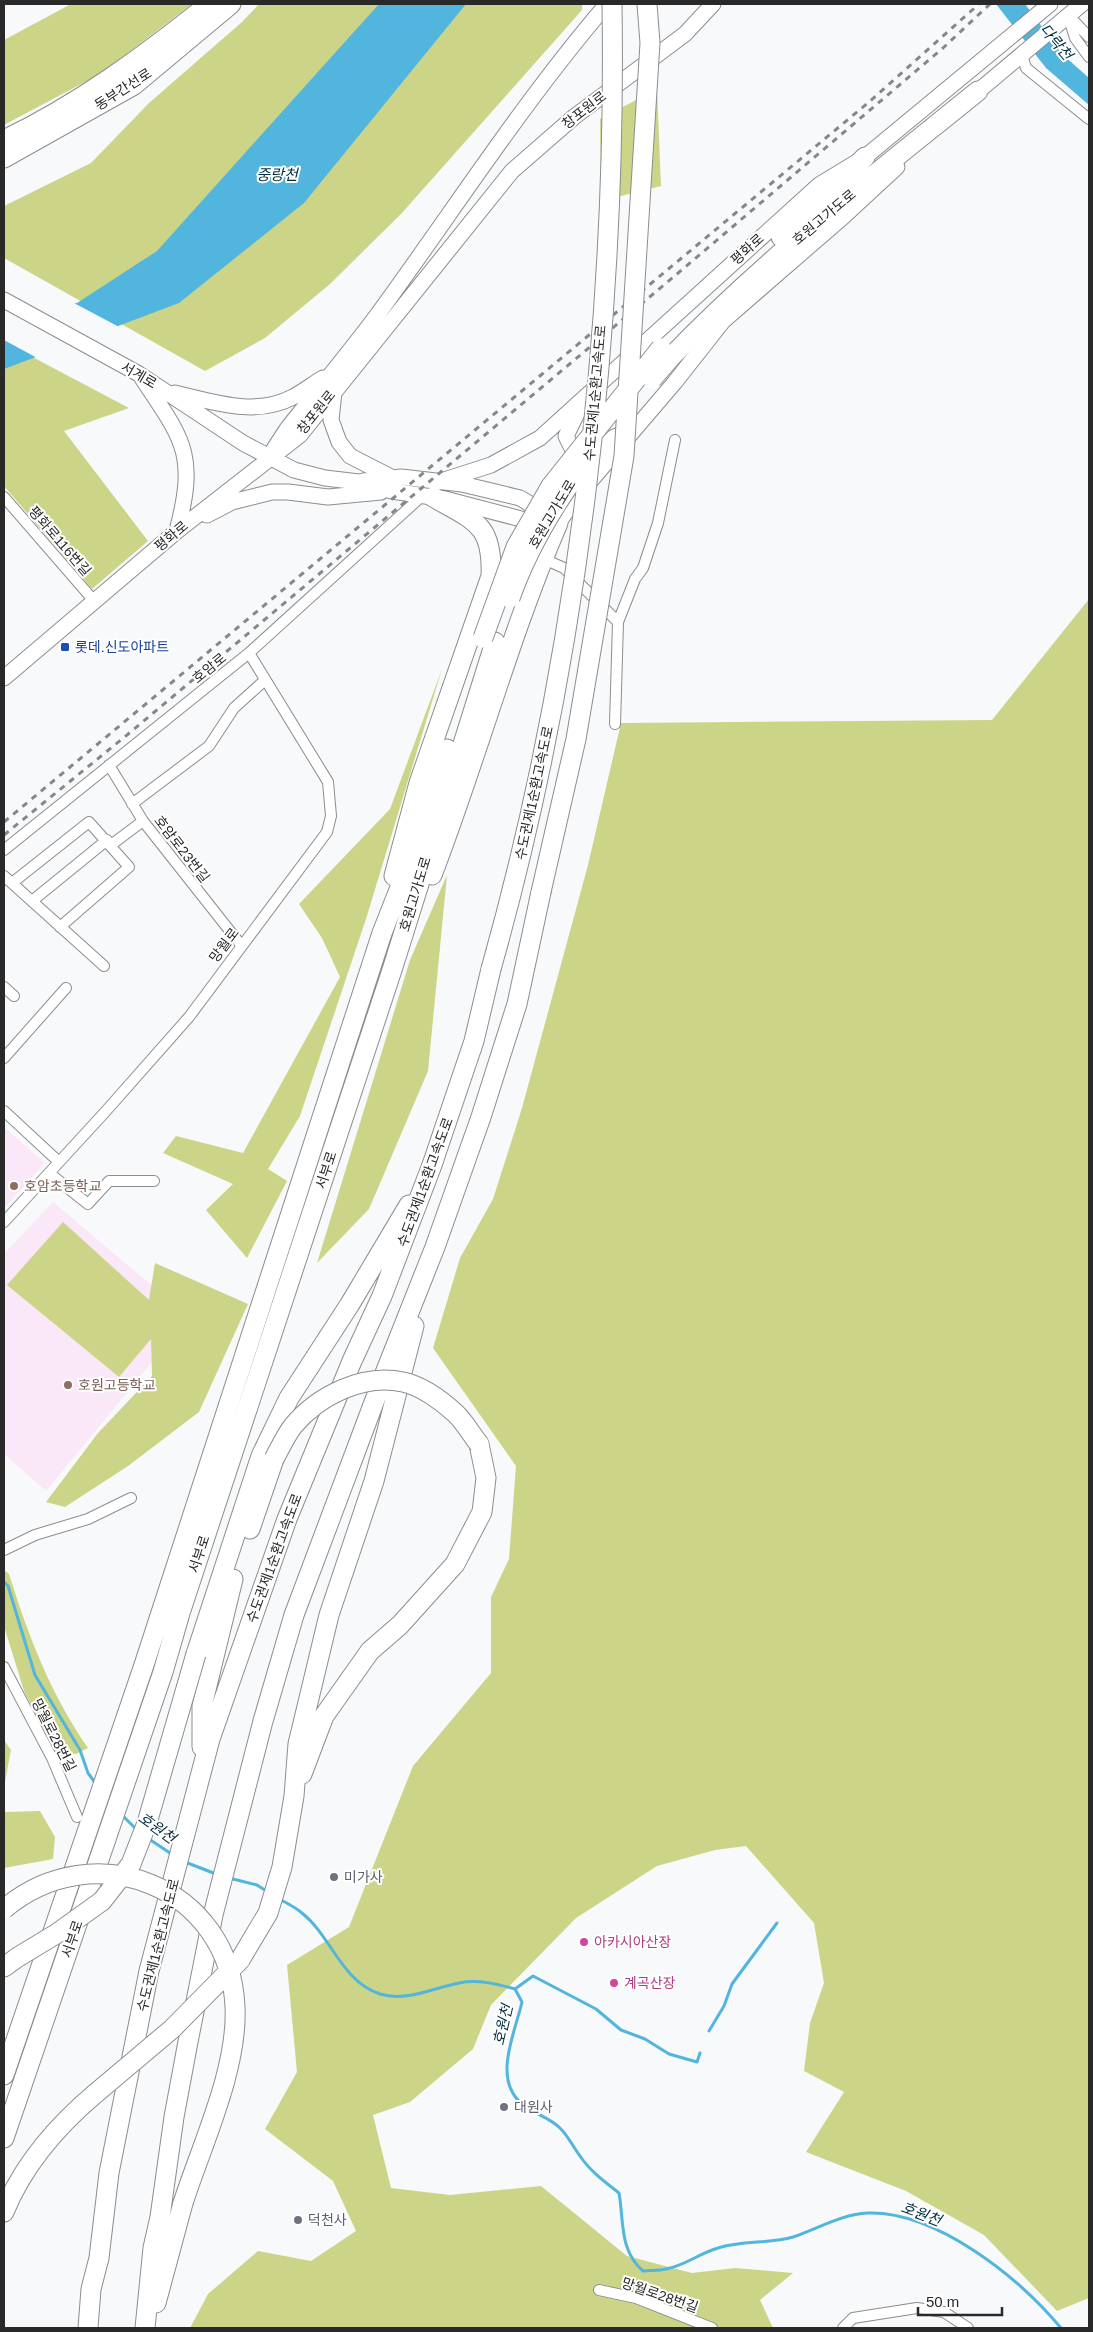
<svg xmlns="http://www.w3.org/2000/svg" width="1093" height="2332" font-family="Helvetica,'Noto Sans KR',sans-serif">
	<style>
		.education { fill: #fae8f9 }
		.green { fill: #ccd587 }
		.water { fill: #51b5dd }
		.pier { fill: #f7f9fb }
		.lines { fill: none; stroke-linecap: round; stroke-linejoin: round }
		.stream { stroke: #51b5dd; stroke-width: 3 }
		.street-casing { stroke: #8b8d8f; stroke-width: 12 }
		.secondary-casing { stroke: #8b8d8f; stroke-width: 17 }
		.highway-casing { stroke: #8b8d8f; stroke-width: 21 }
		.street { stroke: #fff; stroke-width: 10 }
		.secondary { stroke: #fff; stroke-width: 15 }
		.highway { stroke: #fff; stroke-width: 19 }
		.rail { stroke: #868788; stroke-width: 3; stroke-dasharray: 6 6; stroke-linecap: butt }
		.highway-bridge-casing { stroke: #8b8d8f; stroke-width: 21; stroke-linecap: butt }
		.highway-bridge { stroke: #fff; stroke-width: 19 }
		.transit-dot { fill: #1a4fb4; stroke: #fff; stroke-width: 2 }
		.education-dot { fill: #8d6e63; stroke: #fff; stroke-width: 2 }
		.worship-dot { fill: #6b7280; stroke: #fff; stroke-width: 2 }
		.hotel-dot { fill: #d1479c; stroke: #fff; stroke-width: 2 }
		.labels { text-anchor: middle; stroke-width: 4; stroke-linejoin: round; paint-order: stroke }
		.street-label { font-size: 14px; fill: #29292a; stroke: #fff }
		.transit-label { font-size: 14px; fill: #164399; stroke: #fff; text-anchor: start }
		.education-label { font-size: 14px; fill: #785e54; stroke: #fff; text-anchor: start }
		.worship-label { font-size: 14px; fill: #5b616d; stroke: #fff; text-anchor: start }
		.hotel-label { font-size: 14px; fill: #b23c85; stroke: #fff; text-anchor: start }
		.water-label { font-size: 15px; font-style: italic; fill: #002e3e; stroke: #fff }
	</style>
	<rect width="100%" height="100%" fill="#f7f9fb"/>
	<path class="education" d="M 4,1127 L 45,1163 L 4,1208 Z
		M 53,1202 L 189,1317 L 46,1491 L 4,1454 L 4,1254 Z"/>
	<path class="green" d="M 71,4 L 192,4 L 100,74 L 4,125 L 4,40 Z
		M 259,4 L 582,4 L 582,10 L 401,214 L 330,284 L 265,338 L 205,371 L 4,258 L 4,206 L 91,163 L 149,103 L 242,22 Z
		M 657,89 L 661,186 L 601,201 L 600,119 Z
		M 4,342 L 129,408 L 64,431 L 148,541 L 92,589 L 4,486 Z
		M 1089,599 L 1089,2298 L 1057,2311 L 984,2235 L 906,2191 L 806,2152 L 844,2092 L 804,2071 L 810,2023 L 824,1983 L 814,1923 L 746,1846 L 715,1850 L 657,1866 L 576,1918 L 491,2005 L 473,2049 L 410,2102 L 373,2115 L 391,2188 L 450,2195 L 541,2186 L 627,2256 L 692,2273 L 735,2268 L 793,2273 L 760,2300 L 773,2328 L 190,2328 L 208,2294 L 258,2251 L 311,2261 L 356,2231 L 333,2181 L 265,2129 L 297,2072 L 287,1965 L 349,1927 L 413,1766 L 491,1673 L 491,1597 L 509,1559 L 516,1466 L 433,1348 L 460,1258 L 493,1199 L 522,1108 L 588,865 L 621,723 L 992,720 Z
		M 442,669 L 366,919 L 300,1116 L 268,1169 L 287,1181 L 247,1258 L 206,1210 L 233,1184 L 163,1153 L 176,1136 L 243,1153 L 340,977 L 322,938 L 299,904 L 390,809 Z
		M 447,875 L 428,1071 L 369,1209 L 317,1263 L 410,960 Z
		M 63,1222 L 149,1300 L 155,1263 L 248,1304 L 199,1412 L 128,1466 L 65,1507 L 46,1502 L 98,1433 L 152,1376 L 151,1339 L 119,1377 L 7,1285 Z
		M 4,1570 L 9,1574 C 28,1635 51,1695 88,1748 L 76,1754 L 57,1754 L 24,1691 L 4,1626 Z
		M 4,1740 L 11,1750 L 4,1787 Z
		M 40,1811 L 55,1837 L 53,1859 L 4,1868 L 4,1812 Z"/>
	<path class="water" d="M 379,4 L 466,4 L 304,203 L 179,303 L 4,369 L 4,316 L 77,303 L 157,251 Z
		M 996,4 L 1025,4 L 1062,54 L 1089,78 L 1089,105 L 1046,68 Z"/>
	<path class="pier" d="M 72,302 L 121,328 L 39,359 L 4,340 L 4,313 Z"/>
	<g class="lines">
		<path class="stream" d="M 4,1582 L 8,1586 L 35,1675 L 80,1750 L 88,1773 L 96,1784
			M 121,1814 L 138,1831
			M 149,1839 L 173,1855
			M 185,1862 L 216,1874
			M 229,1878 L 257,1885 L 268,1892
			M 279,1899 C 287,1903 295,1907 302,1913 C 332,1937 341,1981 380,1994 C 407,2002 433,1988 459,1983 C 478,1979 497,1984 515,1989 L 522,2002 C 515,2033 492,2079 522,2104 C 534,2114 549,2117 560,2128 C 569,2137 573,2147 580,2156 C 590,2171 605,2182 619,2193 C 624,2221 619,2250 643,2271 C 650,2270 658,2271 666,2269 C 684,2266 700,2253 718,2248 C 742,2240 769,2244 793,2237 C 817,2229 842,2214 868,2213 C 937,2211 1019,2278 1061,2328
			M 515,1989 L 533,1976 L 596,2009 L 621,2030 L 645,2039 L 669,2054 L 697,2062 L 700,2053
			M 709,2031 L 724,2006 L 732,1984 L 777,1923"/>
		<g class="street-casing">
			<path id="street" d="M 1068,15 L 1075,38 L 1089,57
				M 1069,16 L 1089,37
				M 1022,55 L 1026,68 L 1089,119
				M 4,497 L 95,602
				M 544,559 L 564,568 L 618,622
				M 615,724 L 618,622 L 635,579 L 643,568 L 658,523 L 675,440
				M 109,765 L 143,821 L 241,945
				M 132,804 L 209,746 L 234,708 L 265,680
				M 111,845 L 143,821
				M 4,850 L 249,653 L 422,496
				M 4,876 L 104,966
				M 12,883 L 89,822 L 129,867 L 60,927
				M 32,901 L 107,840
				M 4,987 L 14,996
				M 4,1058 L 66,988
				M 4,1111 L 59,1162
				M 49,1173 L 88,1204 L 109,1181 L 154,1181
				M 4,1222 L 106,1111 L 189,1017 L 327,832 L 331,816 L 328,782 L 249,653
				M 4,1550 L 35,1535 L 88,1519 L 131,1498
				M 4,1667 L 52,1758 L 77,1817
				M 599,2290 L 636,2298 L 712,2328
				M 843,2328 L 853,2318 L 917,2308 L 944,2312 L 968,2328"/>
		</g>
		<g class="secondary-casing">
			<path id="secondary" d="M 970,98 L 1082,4
				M 4,300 L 139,374 L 243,443 L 294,470 L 325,478 L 359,482 L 392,491 L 445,499 L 521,519 L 533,525 L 539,524
				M 142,378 C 184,441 197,454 177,531
				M 334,392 L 331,420 L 339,442 L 350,456 L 389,476
				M 175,393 C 214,402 255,417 293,397 C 304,391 313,384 323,378
				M 581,405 L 566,436 C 572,449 575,457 590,459 L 614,437 L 631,431
				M 274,449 L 287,429 C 317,391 349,353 378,314 C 454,210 523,102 607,4
				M 363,481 L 401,477 L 462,484 L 520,498 L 547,514
				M 438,482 L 491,465 L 540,438 L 819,185 L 865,157 L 1050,4
				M 207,515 L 232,502 L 272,492 L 288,492 L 328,497 L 381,492
				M 558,523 L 576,498 L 675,382 L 723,321 L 844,216 L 897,167
				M 4,678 L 177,531 L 300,435 L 512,171 L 574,117 L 685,34 L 713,4"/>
		</g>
		<g class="highway-casing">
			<path id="highway" d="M 4,140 C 79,104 144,56 209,4
				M 4,158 L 134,85 L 231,4
				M 781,237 L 826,196 L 865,157
				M 671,357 C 765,259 873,176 978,91
				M 432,875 C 477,758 509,637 558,523
				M 394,876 L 419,783 L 491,576 C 493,523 474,521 433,497
				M 250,1529 L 274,1459
				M 196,1654 L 261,1456 L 289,1398 L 350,1304 L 409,1205
				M 202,1747 L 202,1706 L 233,1579
				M 302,1774 L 324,1716 L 370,1651 L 400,1625 L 455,1564 L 482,1512 L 486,1478 L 479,1444
				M 240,1960 L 268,1913 L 282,1867 L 294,1796 L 298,1744 L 329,1615 L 374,1481 L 414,1326
				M 4,1967 L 18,1957
				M 4,2075 L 144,1665 L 382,933 L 410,862 L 447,749
				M 4,2138 L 163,1672 L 180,1613 L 392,970 L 495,642
				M 4,2212 C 23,2165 58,2125 96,2093
				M 156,2303 L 183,2203
				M 88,2328 L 91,2289 L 99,2258 L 109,2173 L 149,1971 L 210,1739 L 287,1519 L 352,1361 L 382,1296 L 432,1165 L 474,1041 L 491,969
				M 145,2328 L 153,2248 L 160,2217 L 174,2117 L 187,2047 L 213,1915 L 263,1721 L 294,1615 L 385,1373 L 435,1247 L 481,1117 L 517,1004 L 541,892"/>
		</g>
		<use href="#street" class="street"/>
		<use href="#secondary" class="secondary"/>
		<use href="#highway" class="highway"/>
		<path class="rail" d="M 4,822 L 869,102 L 979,4
			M 4,835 L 127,735 L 677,274 L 943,48 L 990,4"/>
		<g class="highway-bridge-casing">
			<path id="highway-bridge" d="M 652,379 L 671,357
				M 510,598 C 528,547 556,501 589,457
				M 483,638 L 516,547 L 551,486 L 661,348
				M 541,892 L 576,739 L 624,456 L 650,43 L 647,4
				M 491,969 C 578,661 617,324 612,4
				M 274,1459 C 280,1448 286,1435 293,1426 C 318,1396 363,1373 403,1382 C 421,1386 441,1400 455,1413 C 464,1421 471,1434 479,1444
				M 4,1909 C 94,1833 230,1887 235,2007 C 238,2069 202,2144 183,2203
				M 18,1957 L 56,1934 L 102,1901 L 131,1864 L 147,1823 L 196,1654
				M 96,2093 L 172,2029 L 240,1960"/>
		</g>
		<use href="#highway-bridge" class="highway-bridge"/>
	</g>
	<rect class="transit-dot" x="60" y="642" width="10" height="10" rx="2.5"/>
	<g class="education-dot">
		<circle cx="14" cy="1186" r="5"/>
		<circle cx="68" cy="1385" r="5"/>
	</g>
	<g class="worship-dot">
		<circle cx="334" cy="1877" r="5"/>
		<circle cx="504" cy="2107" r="5"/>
		<circle cx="298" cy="2220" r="5"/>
	</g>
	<g class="hotel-dot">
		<circle cx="584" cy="1942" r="5"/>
		<circle cx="614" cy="1983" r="5"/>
	</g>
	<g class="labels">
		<g class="street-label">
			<text transform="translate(123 89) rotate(-33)" y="5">동부간선로</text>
			<text transform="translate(584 110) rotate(-38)" y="5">창포원로</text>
			<text transform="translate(824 217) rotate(-40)" y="5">호원고가도로</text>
			<text transform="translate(747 249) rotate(-42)" y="5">평화로</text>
			<text transform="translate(139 375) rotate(30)" y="5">서계로</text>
			<text transform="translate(595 393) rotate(-85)" y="5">수도권제1순환고속도로</text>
			<text transform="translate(316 412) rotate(-51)" y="5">창포원로</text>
			<text transform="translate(552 514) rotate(-59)" y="5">호원고가도로</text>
			<text transform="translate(171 536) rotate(-40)" y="5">평화로</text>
			<text transform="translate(60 541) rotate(49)" y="5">평화로116번길</text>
			<text transform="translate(209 668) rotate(-39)" y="5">호암로</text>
			<text transform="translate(534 793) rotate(-78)" y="5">수도권제1순환고속도로</text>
			<text transform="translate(182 849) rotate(52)" y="5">호암로23번길</text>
			<text transform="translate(415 894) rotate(-73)" y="5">호원고가도로</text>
			<text transform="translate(224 945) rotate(-53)" y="5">망월로</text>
			<text transform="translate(326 1170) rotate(-72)" y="5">서부로</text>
			<text transform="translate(425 1182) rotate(-70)" y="5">수도권제1순환고속도로</text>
			<text transform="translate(199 1554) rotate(-72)" y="5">서부로</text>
			<text transform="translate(274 1558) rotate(-70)" y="5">수도권제1순환고속도로</text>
			<text transform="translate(54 1735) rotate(63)" y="5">망월로28번길</text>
			<text transform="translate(72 1939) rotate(-71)" y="5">서부로</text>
			<text transform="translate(158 1945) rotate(-76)" y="5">수도권제1순환고속도로</text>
			<text transform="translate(660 2295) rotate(19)" y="5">망월로28번길</text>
		</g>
		<g class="transit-label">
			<text x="75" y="652">롯데.신도아파트</text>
		</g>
		<g class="education-label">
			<text x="24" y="1191">호암초등학교</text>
			<text x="78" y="1390">호원고등학교</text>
		</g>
		<g class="worship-label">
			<text x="344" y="1882">미가사</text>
			<text x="514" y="2112">대원사</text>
			<text x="308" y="2225">덕천사</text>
		</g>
		<g class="hotel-label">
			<text x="594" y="1947">아카시아산장</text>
			<text x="624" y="1988">계곡산장</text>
		</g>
		<g class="water-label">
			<text transform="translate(1056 42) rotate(50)" y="5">다락천</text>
			<text x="277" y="180">중랑천</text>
			<text transform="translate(157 1828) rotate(36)" y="5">호원천</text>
			<text transform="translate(503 2025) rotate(-77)" y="5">호원천</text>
			<text transform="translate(921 2214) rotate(21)" y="5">호원천</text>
		</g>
	</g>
	<rect width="1093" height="2332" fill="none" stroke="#29292a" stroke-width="10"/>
	<path d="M918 2307v8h84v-8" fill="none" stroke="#29292a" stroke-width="2.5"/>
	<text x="926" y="2307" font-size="15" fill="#29292a" stroke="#ffffff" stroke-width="4" paint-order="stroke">50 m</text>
</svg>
